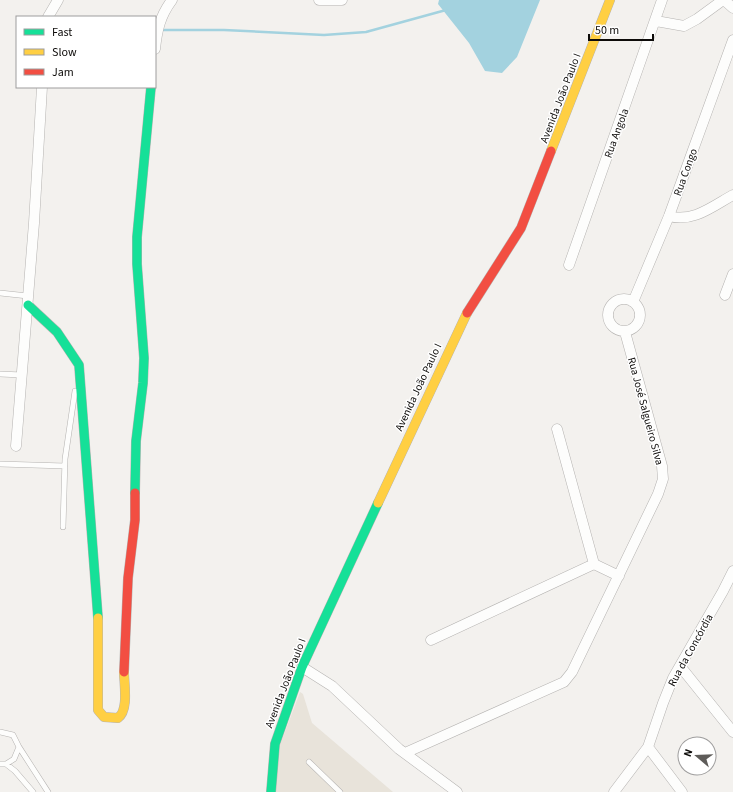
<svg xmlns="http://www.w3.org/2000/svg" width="733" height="792" font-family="'Source Sans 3',sans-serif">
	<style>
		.built { fill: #e8e3da }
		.water { fill: #a3d2df }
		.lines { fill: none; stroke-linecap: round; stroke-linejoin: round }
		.stream { stroke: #a3d2df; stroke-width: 2.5 }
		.lane-casing { stroke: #b5b3b1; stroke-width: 6 }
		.street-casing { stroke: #b5b3b1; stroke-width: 11 }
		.fast-casing { stroke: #b5b3b1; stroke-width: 10 }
		.slow-casing { stroke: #b5b3b1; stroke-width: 10 }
		.jam-casing { stroke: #b5b3b1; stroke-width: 10 }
		.lane { stroke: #fdfdfc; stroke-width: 5 }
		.street { stroke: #fdfdfc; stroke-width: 10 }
		.fast { stroke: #16e098; stroke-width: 9 }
		.slow { stroke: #ffcf43; stroke-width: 9 }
		.jam { stroke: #f24e42; stroke-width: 9 }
		.labels { text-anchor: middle; stroke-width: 3; stroke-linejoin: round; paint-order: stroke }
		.street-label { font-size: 11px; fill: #0d0b09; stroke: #fff }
	</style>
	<rect width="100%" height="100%" fill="#f3f1ee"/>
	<path class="built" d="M 300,692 L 303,694 L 312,723 L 393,792 L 275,792 L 280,745 Z"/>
	<path class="water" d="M 439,0 L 540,0 L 517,57 L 502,73 L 485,71 L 469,43 L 438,4 Z"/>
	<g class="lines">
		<path class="stream" d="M 164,30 L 224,30 L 324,35 L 366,32 L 446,10"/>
		<g class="lane-casing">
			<path id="lane" d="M 0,293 L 28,296
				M 0,374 L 22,375
				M 0,464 L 65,466
				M 63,527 L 65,459 L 75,391
				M 0,732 L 13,735 L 19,747 L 14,759 L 6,764 L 0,764
				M 19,747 L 48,792
				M 309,762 L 340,792
				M 6,764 L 15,771 L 33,792"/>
		</g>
		<g class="street-casing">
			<path id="street" d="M 319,0 L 342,0
				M 724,0 L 733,8
				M 48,17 L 58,0
				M 656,21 L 684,26 L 697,19 L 723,0
				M 155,49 C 157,30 160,16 172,0
				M 669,216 C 693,223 713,206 733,195
				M 569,265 L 662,0
				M 725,295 L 733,274
				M608 315a16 16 0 1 1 32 0a16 16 0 1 1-32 0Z
				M 633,302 L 669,216 L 733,40
				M 16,446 L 34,223 L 42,87
				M 594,564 L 619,576
				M 431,640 L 594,564 L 557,429
				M 680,666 L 733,732
				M 302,667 L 332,686 L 399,749 L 457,792
				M 648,747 L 682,792
				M 405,753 L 564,682 L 572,672 L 658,494 L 663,479 L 662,466 L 625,332
				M 614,792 L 648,747 L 663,703 L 673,678 L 723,591 L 733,571"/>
		</g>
		<g class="fast-casing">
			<path id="fast" d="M 28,305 L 57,332 L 79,365 L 98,618
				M 135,493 L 136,441 L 143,383 L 144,358 L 137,264 L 137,237 L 151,87
				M 271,792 L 275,744 L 302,667 L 378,503"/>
		</g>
		<g class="slow-casing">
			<path id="slow" d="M 551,151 L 610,0
				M 378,503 L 467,313
				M 98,618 L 98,710 L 104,717 L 118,718 C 129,710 124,684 124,672"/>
		</g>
		<g class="jam-casing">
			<path id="jam" d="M 467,313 L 521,228 L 551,151
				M 124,672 L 128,578 L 135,520 L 135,493"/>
		</g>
		<use href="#lane" class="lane"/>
		<use href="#street" class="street"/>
		<use href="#fast" class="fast"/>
		<use href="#slow" class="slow"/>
		<use href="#jam" class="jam"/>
	</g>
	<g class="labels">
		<g class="street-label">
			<text transform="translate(560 98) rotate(-69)" y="4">Avenida João Paulo I</text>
			<text transform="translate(616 133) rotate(-70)" y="4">Rua Angola</text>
			<text transform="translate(685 172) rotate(-70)" y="4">Rua Congo</text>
			<text transform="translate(418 387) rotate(-65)" y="4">Avenida João Paulo I</text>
			<text transform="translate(646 411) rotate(75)" y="4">Rua José Salgueiro Silva</text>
			<text transform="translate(690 650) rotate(-61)" y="4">Rua da Concórdia</text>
			<text transform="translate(285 683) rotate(-69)" y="4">Avenida João Paulo I</text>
		</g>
	</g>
	<rect x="16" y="16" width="140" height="72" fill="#ffffff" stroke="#9e9d9d"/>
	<rect x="24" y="29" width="20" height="6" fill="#16e098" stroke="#9e9d9d"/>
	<text x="52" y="36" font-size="12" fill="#0d0b09">Fast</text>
	<rect x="24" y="49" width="20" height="6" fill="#ffcf43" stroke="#9e9d9d"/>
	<text x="52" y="56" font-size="12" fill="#0d0b09">Slow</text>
	<rect x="24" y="69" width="20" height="6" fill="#f24e42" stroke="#9e9d9d"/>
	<text x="52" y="76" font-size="12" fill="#0d0b09">Jam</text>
	<g transform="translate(697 756) rotate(289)"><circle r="19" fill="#ffffff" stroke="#9e9d9d"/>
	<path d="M0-3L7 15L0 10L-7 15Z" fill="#5e5c59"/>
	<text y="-6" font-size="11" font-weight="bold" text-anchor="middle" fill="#0d0b09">N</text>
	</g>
	<path d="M589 34v6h64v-6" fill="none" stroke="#0d0b09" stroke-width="2"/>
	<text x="595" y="34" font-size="12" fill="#0d0b09" stroke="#ffffff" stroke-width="3" paint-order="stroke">50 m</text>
</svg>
